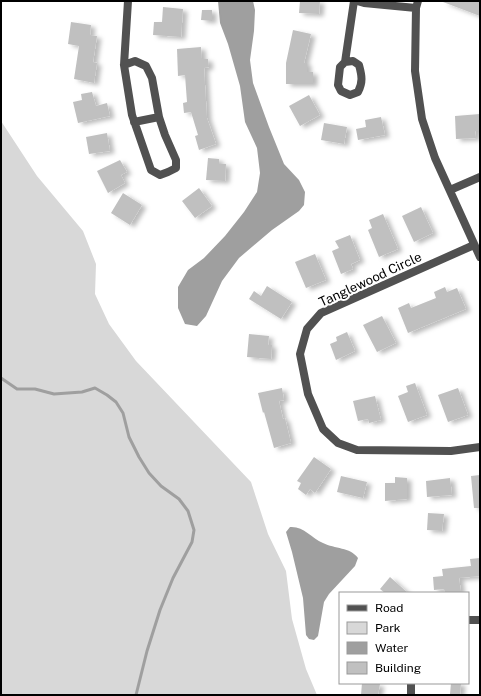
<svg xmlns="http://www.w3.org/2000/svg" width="481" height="696" font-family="'Public Sans',sans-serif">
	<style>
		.green { fill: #d8d8d8 }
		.water { fill: #9f9f9f }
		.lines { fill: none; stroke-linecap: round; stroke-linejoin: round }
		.stream { stroke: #9f9f9f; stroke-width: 3 }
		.building { fill: #c0c0c0; filter: url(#shadow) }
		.minor { stroke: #515151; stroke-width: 8 }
		.labels { text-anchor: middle; stroke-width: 4; stroke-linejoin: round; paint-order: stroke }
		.street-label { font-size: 13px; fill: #000; stroke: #fff }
	</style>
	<defs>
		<filter id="shadow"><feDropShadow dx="4.5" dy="2.5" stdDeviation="2" flood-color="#0004"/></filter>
	</defs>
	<rect width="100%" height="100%" fill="#fff"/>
	<path class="green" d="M 1,121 L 37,176 L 83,231 L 96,264 L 95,294 L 109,324 L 136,361 L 251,482 L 268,534 L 286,571 L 292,619 L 306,669 L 317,695 L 1,695 Z"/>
	<path class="water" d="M 218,1 L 253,1 L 255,10 L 254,31 L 250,60 L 253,83 L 269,127 L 284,164 L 299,180 L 305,192 L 304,205 L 299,211 L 272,230 L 239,258 L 222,281 L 206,316 L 197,326 L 185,324 L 178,308 L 178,287 L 188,270 L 204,258 L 225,236 L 244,212 L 257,192 L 260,173 L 257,148 L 245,122 L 240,86 L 228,44 L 220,23 Z
		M 290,527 C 304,526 311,538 323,543 C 335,549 350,547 358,558 L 355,566 L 329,594 L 324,602 L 318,636 L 314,640 L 309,639 L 306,635 L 303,598 L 292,552 L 286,532 Z"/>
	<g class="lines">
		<path class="stream" d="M 1,378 L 17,389 L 35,389 L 54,394 L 82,392 L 95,388 L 107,395 L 116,402 L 123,413 L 129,437 L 139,457 L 149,473 L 161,486 L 179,499 L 188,511 L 194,530 L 192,542 L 173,578 L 160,610 L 147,651 L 136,695"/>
	</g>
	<path class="building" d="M 300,1 L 320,1 L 319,14 L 299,13 Z
		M 444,1 L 480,1 L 480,16 L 443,2 Z
		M 163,7 L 183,9 L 181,37 L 153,35 L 154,22 L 162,22 Z
		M 202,10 L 212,10 L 212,21 L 201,20 Z
		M 71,22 L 91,25 L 90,35 L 97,36 L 93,62 L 97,63 L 94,83 L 74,79 L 79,46 L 68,44 Z
		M 293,30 L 311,34 L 304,63 L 307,63 L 307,72 L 313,72 L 313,84 L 286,84 L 286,63 Z
		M 201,47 L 202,59 L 208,59 L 209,67 L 204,68 L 207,118 L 216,144 L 199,150 L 195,136 L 198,135 L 191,112 L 184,113 L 183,103 L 187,102 L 185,75 L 178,76 L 177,49 Z
		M 92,92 L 96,106 L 107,103 L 110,116 L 78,123 L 73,102 L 82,100 L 81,94 Z
		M 309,95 L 320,115 L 300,126 L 289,106 Z
		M 480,114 L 480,131 L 475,131 L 476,138 L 456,139 L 455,116 Z
		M 381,117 L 385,135 L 358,140 L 356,129 L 366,127 L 365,120 Z
		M 324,123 L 347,127 L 344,144 L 321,140 Z
		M 107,133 L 110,151 L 89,154 L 86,137 Z
		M 208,158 L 219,159 L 219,164 L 226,164 L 225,181 L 206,180 Z
		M 120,160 L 127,172 L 121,175 L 125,183 L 108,193 L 97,171 Z
		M 199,188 L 212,206 L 195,218 L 182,201 Z
		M 123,193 L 142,205 L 130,225 L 111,213 Z
		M 421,207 L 433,233 L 414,242 L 402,216 Z
		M 383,214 L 398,249 L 379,257 L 368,230 L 372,228 L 369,220 Z
		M 350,235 L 360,260 L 351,264 L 353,269 L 341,274 L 332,251 L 339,248 L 335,241 Z
		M 315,254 L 326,280 L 306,288 L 295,262 Z
		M 267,286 L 292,302 L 281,319 L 249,299 L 254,291 L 261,296 Z
		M 445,287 L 447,292 L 457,288 L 466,309 L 408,333 L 398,308 L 409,303 L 411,308 L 436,298 L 434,292 Z
		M 382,316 L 396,343 L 377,352 L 363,325 Z
		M 347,332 L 355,351 L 336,360 L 330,344 L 337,341 L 336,337 Z
		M 249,334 L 269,336 L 268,345 L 272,345 L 271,359 L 247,357 Z
		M 415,383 L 427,415 L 408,422 L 398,396 L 408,392 L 406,386 Z
		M 282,388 L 284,400 L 279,401 L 283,419 L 285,418 L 291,443 L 274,448 L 264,412 L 263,413 L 258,393 Z
		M 458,388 L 468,415 L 448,422 L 438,395 Z
		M 375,396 L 381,420 L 369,423 L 368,419 L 358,421 L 353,401 Z
		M 314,457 L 331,469 L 315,493 L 310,489 L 306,495 L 298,489 L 301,483 L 297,481 Z
		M 480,475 L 480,508 L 474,508 L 471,476 Z
		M 341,476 L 367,482 L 363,498 L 337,492 Z
		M 395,477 L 407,478 L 407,499 L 385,501 L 385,483 L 395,483 Z
		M 450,478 L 452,495 L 427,497 L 426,481 Z
		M 428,513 L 444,514 L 442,531 L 427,530 Z
		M 480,558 L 480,576 L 459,578 L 461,592 L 445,593 L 444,589 L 434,590 L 433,577 L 443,576 L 442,569 L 471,566 L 470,559 Z
		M 390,577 L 408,593 L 385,593 L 380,589 Z
		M 362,683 L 380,684 L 378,695 L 361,695 Z
		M 451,683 L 461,683 L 460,695 L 450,694 Z"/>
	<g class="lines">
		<path class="minor" d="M 357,1 L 364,3 L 416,8
			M 418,1 L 416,8 L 415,71 L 422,119 L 435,158 L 480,257
			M 353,61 L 359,65 C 362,76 363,82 358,92 L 350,95 L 341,91 L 338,85 L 340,67 L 345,62 Z
			M 345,62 L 354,1
			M 124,65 L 135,61 L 146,66 L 152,78 L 159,117 L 165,135 L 176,160 L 176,168 L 168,172 L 160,175 L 151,170 L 132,115 L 124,65 L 128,1
			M 134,122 L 159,117
			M 450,190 L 480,177
			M 474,245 L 321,313 L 307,329 L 300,354 L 308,394 L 323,429 L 338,443 L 357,450 L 451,451 L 480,447
			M 468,620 L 480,620
			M 411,695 L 411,683"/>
	</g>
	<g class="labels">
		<g class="street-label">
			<text transform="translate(370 279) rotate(-25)" y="5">Tanglewood Circle</text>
		</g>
	</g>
	<rect width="481" height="696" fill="none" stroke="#000000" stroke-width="4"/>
	<rect x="339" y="592" width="130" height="92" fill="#ffffff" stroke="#999999"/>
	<rect x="347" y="605" width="20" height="6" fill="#515151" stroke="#999999"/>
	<text x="375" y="612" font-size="12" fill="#000000">Road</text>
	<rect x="347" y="622" width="20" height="12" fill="#d8d8d8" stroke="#999999"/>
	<text x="375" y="632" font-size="12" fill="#000000">Park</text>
	<rect x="347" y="642" width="20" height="12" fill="#9f9f9f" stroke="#999999"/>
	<text x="375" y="652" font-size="12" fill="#000000">Water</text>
	<rect x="347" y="662" width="20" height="12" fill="#c0c0c0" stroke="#999999"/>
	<text x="375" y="672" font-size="12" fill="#000000">Building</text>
</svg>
